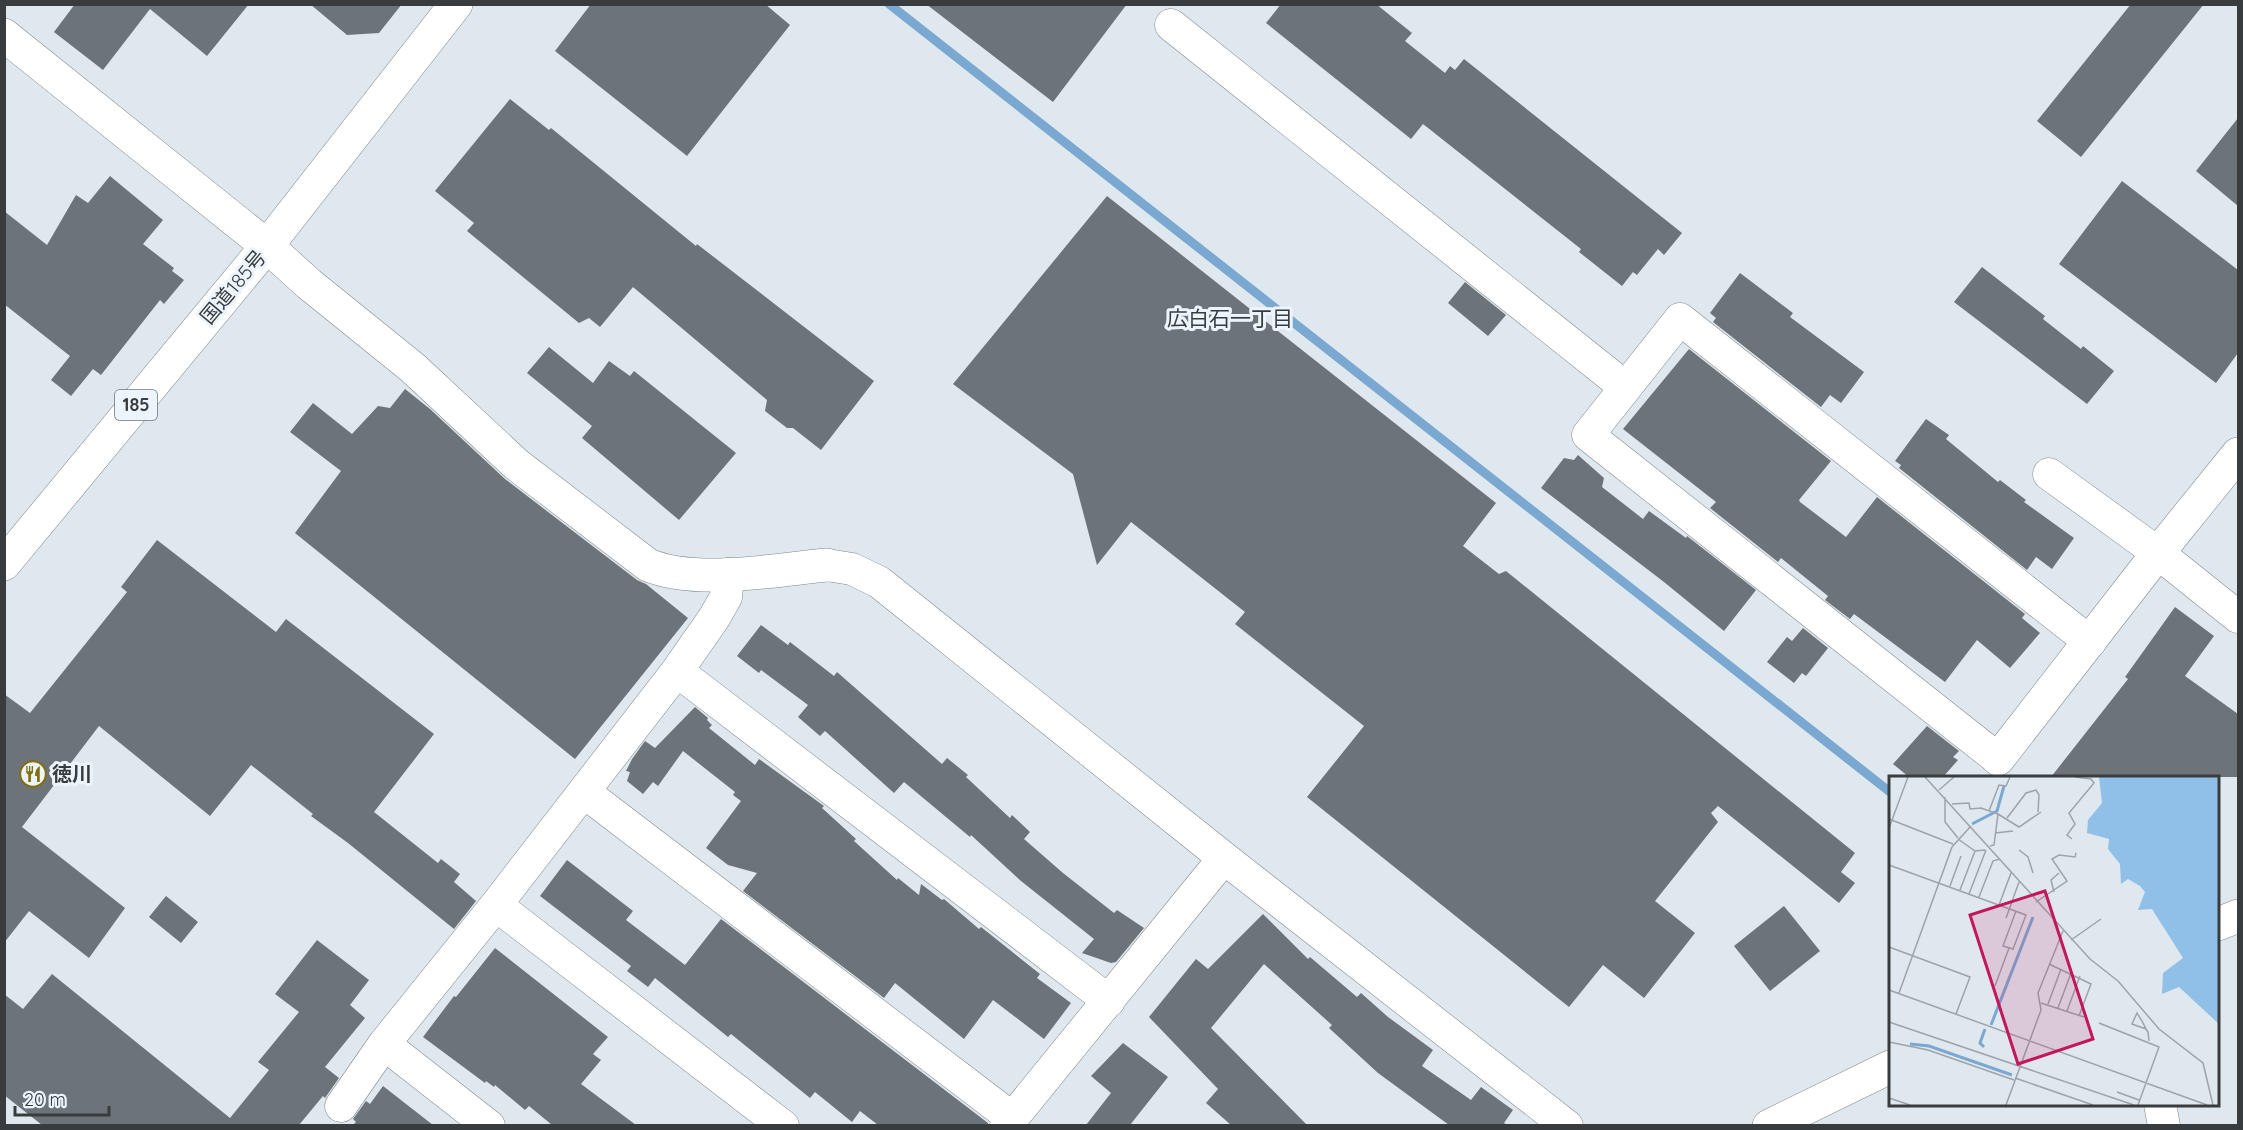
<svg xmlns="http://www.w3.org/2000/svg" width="2243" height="1130" font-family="Quicksand,'Noto Sans JP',sans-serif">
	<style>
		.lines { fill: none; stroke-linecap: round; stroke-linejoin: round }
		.stream { stroke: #7aa8d0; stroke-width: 9 }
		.building { fill: #6c7379 }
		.minor-casing { stroke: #80878d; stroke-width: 33 }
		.tertiary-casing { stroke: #80878d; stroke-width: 34 }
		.trunk-casing { stroke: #80878d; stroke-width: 34 }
		.minor { stroke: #fff; stroke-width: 32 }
		.tertiary { stroke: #fff; stroke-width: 33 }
		.trunk { stroke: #fff; stroke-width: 33 }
		.labels { text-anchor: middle; stroke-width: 6; stroke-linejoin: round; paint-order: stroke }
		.shield { fill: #edf5fc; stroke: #6f7478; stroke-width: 1.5 }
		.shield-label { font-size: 18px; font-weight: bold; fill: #393c3f }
		.street-label { font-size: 20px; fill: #393c3f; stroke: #edf5fc }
		.poi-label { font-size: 20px; font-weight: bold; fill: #393c3f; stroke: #edf5fc; text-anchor: start }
		.neighbourhood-label { font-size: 21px; fill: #393c3f; stroke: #edf5fc }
		.inset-river { fill: none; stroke: #7aa8d0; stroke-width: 3 }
		.inset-road { fill: none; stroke: #9da3a9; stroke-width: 1.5 }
		.view { fill: #c2185b; fill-opacity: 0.15; stroke: #c2185b; stroke-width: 3 }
		.inset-edge { fill: none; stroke: #393c3f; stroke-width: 3 }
	</style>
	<rect width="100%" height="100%" fill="#e0e8ef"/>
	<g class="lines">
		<path class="stream" d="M 889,4 L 1890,792"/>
	</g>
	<path class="building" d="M 75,4 L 249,4 L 207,56 L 150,9 L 103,70 L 54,32 Z
		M 310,4 L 402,4 L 379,33 L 347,35 Z
		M 591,4 L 765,4 L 790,25 L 687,156 L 555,51 Z
		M 926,4 L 1127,4 L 1053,102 Z
		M 1281,4 L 1376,4 L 1412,33 L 1405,41 L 1445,73 L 1450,66 L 1455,70 L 1464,59 L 1682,233 L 1664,255 L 1658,249 L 1637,275 L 1633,272 L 1622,286 L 1579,252 L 1581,249 L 1423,124 L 1411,139 L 1266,23 Z
		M 2131,4 L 2204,4 L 2081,157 L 2037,121 Z
		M 510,99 L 549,130 L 551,128 L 696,246 L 697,244 L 874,381 L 821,450 L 793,428 L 787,428 L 765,411 L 767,400 L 633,287 L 600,327 L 589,318 L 579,323 L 467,231 L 474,223 L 435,191 Z
		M 2238,118 L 2238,206 L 2196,171 Z
		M 110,176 L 163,220 L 143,244 L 174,268 L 172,271 L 184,280 L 164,304 L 160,300 L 101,375 L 93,369 L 71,396 L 51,380 L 70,356 L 4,304 L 4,211 L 47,245 L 76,195 L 88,203 Z
		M 2122,181 L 2238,270 L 2238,353 L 2216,383 L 2059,264 Z
		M 1107,196 L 1496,503 L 1463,546 L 1499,574 L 1506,571 L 1855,853 L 1841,872 L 1855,883 L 1839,903 L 1718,806 L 1711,813 L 1718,822 L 1655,901 L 1695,933 L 1644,998 L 1603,965 L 1569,1007 L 1307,797 L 1364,726 L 1235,624 L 1245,612 L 1131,522 L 1097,565 L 1073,474 L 953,384 Z
		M 1982,267 L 2045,316 L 2043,319 L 2081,349 L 2083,346 L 2114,371 L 2087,404 L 1954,302 Z
		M 1740,273 L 1793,313 L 1790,317 L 1864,372 L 1841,403 L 1830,395 L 1821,407 L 1713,322 L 1716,318 L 1710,313 Z
		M 1465,282 L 1506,315 L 1488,336 L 1448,303 Z
		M 549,347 L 593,383 L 609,361 L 630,376 L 634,371 L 736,453 L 679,520 L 582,438 L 592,426 L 527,373 Z
		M 1689,349 L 1831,461 L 1799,500 L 1800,502 L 1846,537 L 1877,497 L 2025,614 L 2022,618 L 2040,633 L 2010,668 L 1977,640 L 1945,682 L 1854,614 L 1850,619 L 1825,600 L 1828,596 L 1781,558 L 1778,562 L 1710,508 L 1716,502 L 1623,429 Z
		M 405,389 L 430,409 L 505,479 L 637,580 L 646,584 L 688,618 L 575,759 L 295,533 L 341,471 L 290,432 L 313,403 L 352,434 L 378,406 L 390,408 Z
		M 1926,419 L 1949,435 L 1946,439 L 1998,482 L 2000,480 L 2026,500 L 2024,502 L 2074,538 L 2052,569 L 2036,557 L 2027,570 L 1899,468 L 1901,465 L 1895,461 Z
		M 1578,455 L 1604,478 L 1602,487 L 1643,519 L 1649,511 L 1686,538 L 1687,536 L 1756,590 L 1724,631 L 1664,582 L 1541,488 L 1564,458 L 1574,460 Z
		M 157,540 L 276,632 L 286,619 L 434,734 L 374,812 L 438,863 L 441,859 L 460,874 L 454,882 L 476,901 L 454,929 L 348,843 L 311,816 L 313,814 L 251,765 L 210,816 L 99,726 L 22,827 L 125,908 L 89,958 L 29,911 L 4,943 L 4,694 L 30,713 L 127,592 L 121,587 Z
		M 2175,607 L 2214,636 L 2185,676 L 2238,714 L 2238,777 L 2051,777 L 2128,679 L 2125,677 Z
		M 761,625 L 788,645 L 790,642 L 834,676 L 837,672 L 942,764 L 947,758 L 968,775 L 966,777 L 1010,818 L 1012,815 L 1030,832 L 1024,839 L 1063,873 L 1114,913 L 1117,910 L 1144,928 L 1116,962 L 1111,963 L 1082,953 L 1094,939 L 1021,881 L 971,835 L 970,837 L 904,782 L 894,793 L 825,731 L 820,736 L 798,717 L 808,705 L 761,670 L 759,673 L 737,656 Z
		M 1803,628 L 1828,648 L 1806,676 L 1802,673 L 1794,683 L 1767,662 L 1787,637 L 1792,641 Z
		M 695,707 L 708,718 L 707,720 L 712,725 L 709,728 L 755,765 L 759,759 L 824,806 L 822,808 L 856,839 L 854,841 L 897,880 L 898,878 L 919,895 L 921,884 L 942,900 L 944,899 L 979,929 L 981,927 L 1040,974 L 1037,978 L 1071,1003 L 1044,1039 L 993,1000 L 964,1039 L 895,983 L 884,998 L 743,891 L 757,873 L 728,865 L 706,848 L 741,801 L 733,795 L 735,792 L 683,751 L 658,786 L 653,782 L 643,794 L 627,781 L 630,772 L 626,771 L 632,759 L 645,741 L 655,748 Z
		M 1927,726 L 1959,751 L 1953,757 L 1958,760 L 1943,777 L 1909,777 L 1893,764 Z
		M 567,860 L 633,911 L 626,920 L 685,965 L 721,919 L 988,1123 L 988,1125 L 878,1125 L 860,1111 L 852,1122 L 815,1092 L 810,1098 L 731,1034 L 728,1037 L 655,978 L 648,987 L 627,971 L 631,966 L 540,896 Z
		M 166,896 L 198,922 L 181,943 L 149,917 Z
		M 1784,906 L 1820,951 L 1770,991 L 1734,946 Z
		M 1263,914 L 1308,959 L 1310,957 L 1357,997 L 1361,993 L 1388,1017 L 1433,1050 L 1422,1066 L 1471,1100 L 1481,1087 L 1513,1110 L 1504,1123 L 1507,1125 L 1449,1125 L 1378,1073 L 1329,1028 L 1332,1025 L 1264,964 L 1211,1028 L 1307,1125 L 1231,1125 L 1206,1103 L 1218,1089 L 1149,1017 L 1196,959 L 1208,969 Z
		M 317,940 L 369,980 L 350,1005 L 365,1018 L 325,1067 L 339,1078 L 325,1098 L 323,1096 L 299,1125 L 42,1125 L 4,1095 L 4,994 L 23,1009 L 52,974 L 230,1118 L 269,1070 L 258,1062 L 299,1012 L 275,994 Z
		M 495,948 L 608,1037 L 593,1054 L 601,1060 L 581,1084 L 636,1125 L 552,1125 L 529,1106 L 525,1110 L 495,1085 L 494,1087 L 486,1081 L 485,1083 L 423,1037 L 454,996 L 456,997 Z
		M 1123,1043 L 1168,1077 L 1130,1125 L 1086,1125 L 1111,1093 L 1091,1076 Z
		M 383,1086 L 433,1125 L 353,1125 L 356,1122 L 353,1119 L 366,1101 L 370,1104 Z"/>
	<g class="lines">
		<g class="minor-casing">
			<path id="minor" d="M 1171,25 L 1625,387
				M 2049,474 L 2158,553 L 2238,617
				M 827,565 L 852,569 L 879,582 L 1224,858 L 1567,1126
				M 677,671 L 1109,1001
				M 1998,759 L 1588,435 L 1680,319 L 2090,642
				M 584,792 L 1012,1118
				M 496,905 L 783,1126
				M 384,1044 L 489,1126
				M 2160,1104 L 2164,1126
				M 341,1106 L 384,1044 L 496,905 L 677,671 L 714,618 L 726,597 L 728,574
				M 1006,1126 L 1224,858"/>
		</g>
		<g class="tertiary-casing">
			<path id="tertiary" d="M 4,35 L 267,246 L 309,284 L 413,368 L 516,464 L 648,565 C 697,585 774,570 827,565
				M 1998,759 L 2158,553 L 2238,454
				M 2218,924 L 2238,916
				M 1769,1126 L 1890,1067"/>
		</g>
		<g class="trunk-casing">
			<path id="trunk" d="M 4,564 L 267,246 L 456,4"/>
		</g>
		<use href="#minor" class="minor"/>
		<use href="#tertiary" class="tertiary"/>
		<use href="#trunk" class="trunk"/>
	</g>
	<defs>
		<g id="restaurant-ring" transform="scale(1.35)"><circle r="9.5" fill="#edf5fc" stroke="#836e0c" stroke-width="1.5"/><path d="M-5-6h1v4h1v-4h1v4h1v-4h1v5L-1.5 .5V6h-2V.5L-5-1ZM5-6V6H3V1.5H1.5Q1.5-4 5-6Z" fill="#836e0c"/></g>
	</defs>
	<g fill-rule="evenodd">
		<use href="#restaurant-ring" x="33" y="774"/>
	</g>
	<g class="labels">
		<rect class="shield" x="115" y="390" width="42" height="30" rx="4.5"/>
		<g class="shield-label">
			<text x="136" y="411">185</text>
		</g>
		<g class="street-label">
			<text transform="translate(233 287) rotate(-50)" y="7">国道185号</text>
		</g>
		<g class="poi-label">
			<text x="52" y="781">徳川</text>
		</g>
		<g class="neighbourhood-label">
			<text x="1230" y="326">広白石一丁目</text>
		</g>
	</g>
	<g transform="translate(1889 776)">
		<rect width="330" height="330" fill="#e0e8ef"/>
		<path d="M 210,1 L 330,1 L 330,248 L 290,211 L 273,218 L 274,197 L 294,182 L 263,133 L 249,134 L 256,116 L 251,110 L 239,103 L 232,108 L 231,88 L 219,73 L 220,63 L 198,57 L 199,44 L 213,27 Z" fill="#90bfe7"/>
		<path class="inset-river" d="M 83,48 L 108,35 L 115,10M 102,249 L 144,141M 21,268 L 40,270 L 123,299M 95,271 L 91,267 L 96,253"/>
		<path class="inset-road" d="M 36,1 L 201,183 L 229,205 L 270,253 L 314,287 L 324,329M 50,14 L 65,1M 56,21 L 56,46 L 69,62M 63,28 L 80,27 L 81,33 L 92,32 L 109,38 L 130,51 L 152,36M 100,35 L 110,9 L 117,10 L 121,1M 118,42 L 137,17 L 147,14 L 150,19 L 149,36M 0,43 L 64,68M 0,52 L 19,1M 106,57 L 124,55M 69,63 L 86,75 L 96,74M 183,63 L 178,59 L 186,48 L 180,37 L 205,7 L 202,3 L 186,1M 101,70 L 105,69 L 109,38M 130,74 L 139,81 L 144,97M 0,89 L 137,139 L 124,173 L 114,170 L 127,135M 61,110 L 72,80M 71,114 L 86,75M 165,116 L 162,104 L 170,97M 80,118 L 97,74M 90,121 L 104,85 L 111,83M 147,126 L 178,105 L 163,83 L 170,79 L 186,81 L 187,77M 110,129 L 122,97M 117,142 L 130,106M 182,164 L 212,143M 0,171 L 81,201 L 67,238M 160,188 L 202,208 L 190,240M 106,210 L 120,172M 0,214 L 318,329M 10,217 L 63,71 L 82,50M 152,227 L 195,241M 159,228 L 172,193M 169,232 L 182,197M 178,235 L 191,200M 0,246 L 245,329M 210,247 L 270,271 L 249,329M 257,253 L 243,248 L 248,237 L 253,245 L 257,253 L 259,256 L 260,265M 0,266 L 39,274 L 125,304M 126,302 L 204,329M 228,316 L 250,324M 0,322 L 21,329M 117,329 L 152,234 L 149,217 L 174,155"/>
		<path class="view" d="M 156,115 L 204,263 L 129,288 L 81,139 Z"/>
		<rect width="330" height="330" class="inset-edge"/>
	</g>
	<rect width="2243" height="1130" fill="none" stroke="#393c3f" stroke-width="12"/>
	<path d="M15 1106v9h94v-9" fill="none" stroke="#393c3f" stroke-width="3"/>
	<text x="24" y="1106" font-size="18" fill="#393c3f" stroke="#edf5fc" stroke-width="4.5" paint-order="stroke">20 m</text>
</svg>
